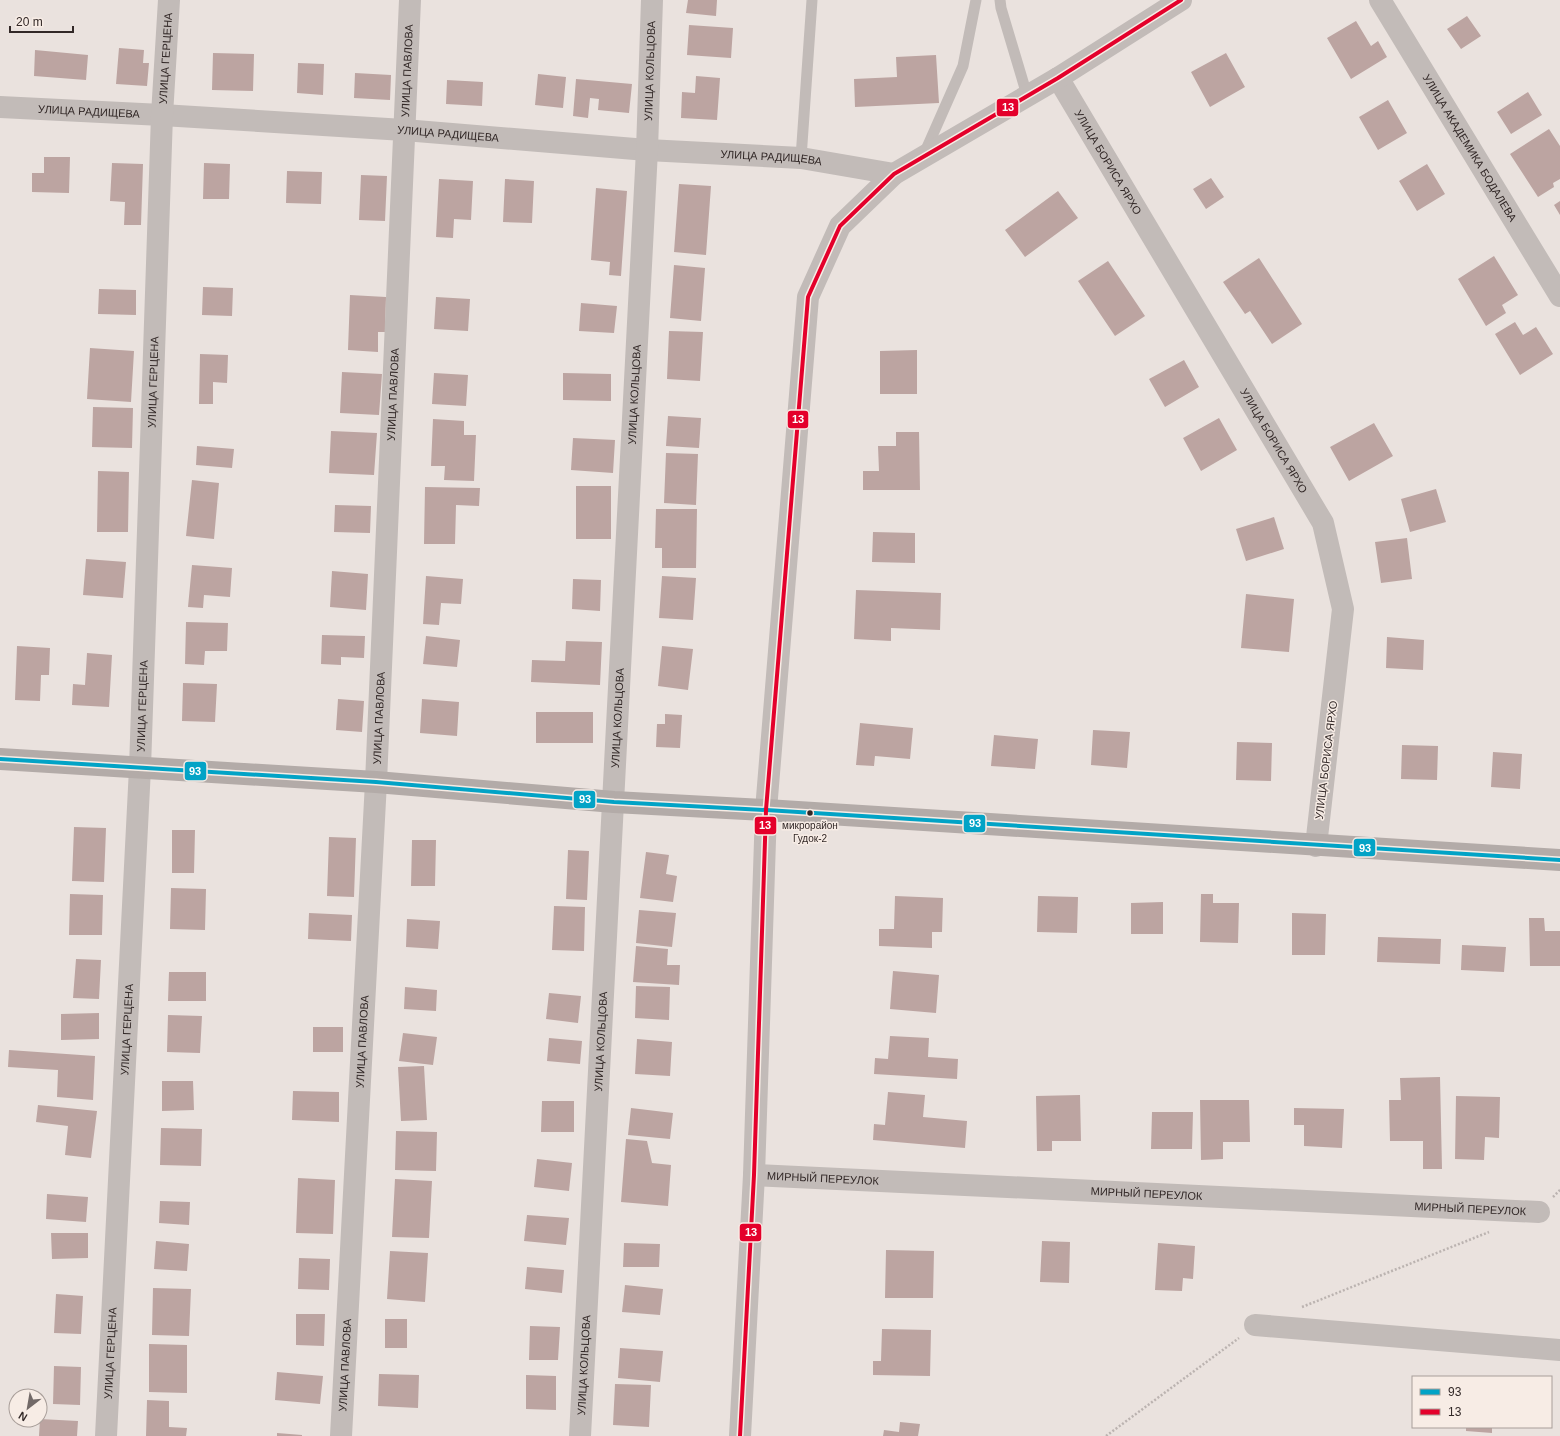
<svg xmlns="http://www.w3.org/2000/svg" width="1560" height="1436" font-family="Arial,sans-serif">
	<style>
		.building { fill: #bca4a1 }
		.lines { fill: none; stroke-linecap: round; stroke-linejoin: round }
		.path { stroke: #bbb3b0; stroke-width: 2.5; stroke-dasharray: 2 2; stroke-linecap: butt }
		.lane { stroke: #c2bbb8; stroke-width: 11 }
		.street { stroke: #c2bbb8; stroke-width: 22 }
		.secondary { stroke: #b3aba8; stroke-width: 22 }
		.bus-1-casing { stroke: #f7ece5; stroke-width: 7 }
		.bus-2-casing { stroke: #f7ece5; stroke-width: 7 }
		.bus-1 { stroke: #02a3c6; stroke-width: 4 }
		.bus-2 { stroke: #e4002b; stroke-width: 4 }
		.bus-dot { fill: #322827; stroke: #f7ece5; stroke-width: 1.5 }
		.labels { text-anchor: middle; stroke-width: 3; stroke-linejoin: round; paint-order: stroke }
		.bus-label { font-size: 10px; fill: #322827; stroke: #f7ece5 }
		.street-label { font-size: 11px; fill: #322827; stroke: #f7ece5 }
		.line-badge { stroke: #f7ece5; stroke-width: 1.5 }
		.badge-label { font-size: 11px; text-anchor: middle; font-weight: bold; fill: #fff }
	</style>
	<rect width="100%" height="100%" fill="#eae2de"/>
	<path class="building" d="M 688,0 L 717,0 L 716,16 L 686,13 Z
		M 1467,16 L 1481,36 L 1461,49 L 1447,29 Z
		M 1356,21 L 1371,46 L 1378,41 L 1387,57 L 1351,79 L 1327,38 Z
		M 689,25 L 733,28 L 731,58 L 687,55 Z
		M 119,48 L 144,50 L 143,63 L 149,63 L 147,86 L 116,84 Z
		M 35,50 L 88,55 L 86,80 L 34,76 Z
		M 213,53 L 254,54 L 253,91 L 212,90 Z
		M 1226,53 L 1245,87 L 1210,107 L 1191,72 Z
		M 936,55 L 939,103 L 855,107 L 854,79 L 897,77 L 896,57 Z
		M 298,63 L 324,64 L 323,95 L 297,93 Z
		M 355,73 L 391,75 L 390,100 L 354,98 Z
		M 538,74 L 566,77 L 563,108 L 535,105 Z
		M 696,76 L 720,78 L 717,120 L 681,118 L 682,92 L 695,93 Z
		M 576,79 L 632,84 L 629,113 L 598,110 L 599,99 L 590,98 L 588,118 L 573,116 Z
		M 447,80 L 483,82 L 482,106 L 446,104 Z
		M 1528,92 L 1542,115 L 1511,134 L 1497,112 Z
		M 1388,100 L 1407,133 L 1378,150 L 1359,117 Z
		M 1549,129 L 1560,146 L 1560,179 L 1553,183 L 1554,187 L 1538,197 L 1510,154 Z
		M 44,157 L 70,157 L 69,193 L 32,192 L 32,173 L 44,173 Z
		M 112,163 L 143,164 L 141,225 L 124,225 L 125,202 L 110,201 Z
		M 204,163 L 230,164 L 229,199 L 203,199 Z
		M 1427,164 L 1445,194 L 1417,211 L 1399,181 Z
		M 287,171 L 322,172 L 321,204 L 286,203 Z
		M 361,175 L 387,176 L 385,221 L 359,220 Z
		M 1211,178 L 1224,197 L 1206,209 L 1193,189 Z
		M 439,179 L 473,181 L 471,220 L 454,219 L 453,238 L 436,237 Z
		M 505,179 L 534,181 L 532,223 L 503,222 Z
		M 679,184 L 711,186 L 706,255 L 674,252 Z
		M 596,188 L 627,191 L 621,276 L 609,275 L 610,262 L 591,260 Z
		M 1058,191 L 1078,218 L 1025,257 L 1005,230 Z
		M 1560,201 L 1560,215 L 1554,205 Z
		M 1494,256 L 1518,295 L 1502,305 L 1506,313 L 1486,326 L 1458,279 Z
		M 1259,258 L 1302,324 L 1272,344 L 1250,311 L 1245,314 L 1223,282 Z
		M 1108,261 L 1145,316 L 1115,336 L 1078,281 Z
		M 674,265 L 705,268 L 701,321 L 670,318 Z
		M 203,287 L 233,288 L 232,316 L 202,315 Z
		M 99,289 L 136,290 L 136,315 L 98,314 Z
		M 350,295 L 386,297 L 385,332 L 378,332 L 378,352 L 348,350 Z
		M 436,297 L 470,299 L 468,331 L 434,329 Z
		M 581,303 L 617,306 L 614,333 L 579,331 Z
		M 1515,322 L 1523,335 L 1536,327 L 1553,354 L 1520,375 L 1495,334 Z
		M 669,331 L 703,332 L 700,381 L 667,379 Z
		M 90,348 L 134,351 L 131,402 L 87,399 Z
		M 917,350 L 917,394 L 880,394 L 880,351 Z
		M 200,354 L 228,355 L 227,383 L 213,382 L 213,404 L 199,404 Z
		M 1184,360 L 1199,387 L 1165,407 L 1149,379 Z
		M 342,372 L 382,374 L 379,415 L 340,413 Z
		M 434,373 L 468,375 L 466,406 L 432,404 Z
		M 563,373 L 611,374 L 611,401 L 563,400 Z
		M 93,407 L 133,408 L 132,448 L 92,447 Z
		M 668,416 L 701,418 L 699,448 L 666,446 Z
		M 1219,418 L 1237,450 L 1201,471 L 1183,438 Z
		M 433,419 L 464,421 L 464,435 L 476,435 L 474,481 L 444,480 L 445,466 L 431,466 Z
		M 1374,423 L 1393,456 L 1349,481 L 1330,447 Z
		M 331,431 L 377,433 L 374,475 L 329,473 Z
		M 896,432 L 919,432 L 920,490 L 863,490 L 863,471 L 879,471 L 878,446 L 896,446 Z
		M 573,438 L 615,440 L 613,473 L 571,470 Z
		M 197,446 L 234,449 L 232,468 L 196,465 Z
		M 666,453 L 698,454 L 696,505 L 664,503 Z
		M 98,471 L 129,472 L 128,532 L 97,532 Z
		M 192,480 L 219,483 L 214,539 L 186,536 Z
		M 576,486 L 611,486 L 611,539 L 576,539 Z
		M 425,487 L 480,488 L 479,506 L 456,505 L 455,544 L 424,544 Z
		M 1436,489 L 1446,522 L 1410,532 L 1401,499 Z
		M 335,505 L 371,506 L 370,533 L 334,532 Z
		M 656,509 L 697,509 L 696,568 L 662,568 L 662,548 L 655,548 Z
		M 1274,517 L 1284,549 L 1246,561 L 1236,529 Z
		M 873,532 L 915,533 L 915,563 L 872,562 Z
		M 1407,538 L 1412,579 L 1381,583 L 1375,542 Z
		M 86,559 L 126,562 L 123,598 L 83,595 Z
		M 192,565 L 232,568 L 230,597 L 204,595 L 203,608 L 188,607 Z
		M 332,571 L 368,574 L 366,610 L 330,607 Z
		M 426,576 L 463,579 L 461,604 L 441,603 L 439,625 L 423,624 Z
		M 662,576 L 696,578 L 693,620 L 659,618 Z
		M 573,579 L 601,580 L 600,611 L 572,609 Z
		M 856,590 L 941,593 L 940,630 L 891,628 L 891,641 L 854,639 Z
		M 1246,594 L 1294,599 L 1289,652 L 1241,648 Z
		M 186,622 L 228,623 L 227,651 L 205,651 L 204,665 L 185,664 Z
		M 322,635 L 365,636 L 364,658 L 341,657 L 341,665 L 321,664 Z
		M 426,636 L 460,640 L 457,667 L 423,664 Z
		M 1387,637 L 1424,640 L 1423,670 L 1386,668 Z
		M 566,641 L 602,642 L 600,685 L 531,682 L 532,660 L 565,661 Z
		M 17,646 L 50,648 L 49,675 L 41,675 L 40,701 L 15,700 Z
		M 662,646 L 693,649 L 688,690 L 658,686 Z
		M 87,653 L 112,655 L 109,707 L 72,705 L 73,684 L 85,685 Z
		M 183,683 L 217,684 L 215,722 L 182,721 Z
		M 338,699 L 364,701 L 362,732 L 336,730 Z
		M 422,699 L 459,702 L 457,736 L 420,733 Z
		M 536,712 L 593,712 L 593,743 L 536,743 Z
		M 665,714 L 682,715 L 680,748 L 656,747 L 657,724 L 665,724 Z
		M 860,723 L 913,728 L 910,759 L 875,756 L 874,766 L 856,765 Z
		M 1093,730 L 1130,732 L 1127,768 L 1091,765 Z
		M 994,735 L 1038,739 L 1035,769 L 991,766 Z
		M 1237,742 L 1272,743 L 1271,781 L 1236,780 Z
		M 1402,745 L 1438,746 L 1437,780 L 1401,779 Z
		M 1493,752 L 1522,754 L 1520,789 L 1491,787 Z
		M 74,827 L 106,828 L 104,882 L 72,881 Z
		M 172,830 L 195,830 L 194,873 L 172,873 Z
		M 329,837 L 356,838 L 354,897 L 327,896 Z
		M 412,840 L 436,840 L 435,886 L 411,886 Z
		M 568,850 L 589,851 L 587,900 L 566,899 Z
		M 646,852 L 669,855 L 666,874 L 677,876 L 673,902 L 640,898 Z
		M 171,888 L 206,889 L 205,930 L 170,929 Z
		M 70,894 L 103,895 L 102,935 L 69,935 Z
		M 1201,894 L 1213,894 L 1213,903 L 1239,903 L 1238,943 L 1200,942 Z
		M 895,896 L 943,898 L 942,932 L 932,932 L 932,948 L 879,946 L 879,929 L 894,929 Z
		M 1038,896 L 1078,897 L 1077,933 L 1037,932 Z
		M 1163,902 L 1163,934 L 1131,934 L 1131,903 Z
		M 554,906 L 585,907 L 584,951 L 552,950 Z
		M 639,910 L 676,913 L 672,947 L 636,943 Z
		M 309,913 L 352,915 L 351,941 L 308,939 Z
		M 1292,913 L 1326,914 L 1325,955 L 1292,955 Z
		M 1529,918 L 1544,918 L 1545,931 L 1560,931 L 1560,966 L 1530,966 Z
		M 407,919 L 440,921 L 438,949 L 406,947 Z
		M 1378,937 L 1441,939 L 1440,964 L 1377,962 Z
		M 1462,945 L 1506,947 L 1504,972 L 1461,970 Z
		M 636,946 L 668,949 L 667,965 L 680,965 L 679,985 L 633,982 Z
		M 76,959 L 101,960 L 99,999 L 73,998 Z
		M 893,971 L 939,975 L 936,1013 L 890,1009 Z
		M 169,972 L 206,972 L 206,1001 L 168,1001 Z
		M 636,986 L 670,987 L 669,1020 L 635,1018 Z
		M 405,987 L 437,990 L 436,1011 L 404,1009 Z
		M 549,993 L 581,996 L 578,1023 L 546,1019 Z
		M 99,1013 L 99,1039 L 61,1040 L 61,1014 Z
		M 168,1015 L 202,1016 L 200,1053 L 167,1052 Z
		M 313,1027 L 343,1027 L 343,1052 L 313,1052 Z
		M 403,1033 L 437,1037 L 433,1065 L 399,1061 Z
		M 890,1036 L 929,1038 L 928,1057 L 958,1059 L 957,1079 L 874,1074 L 875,1058 L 888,1059 Z
		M 549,1038 L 582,1041 L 580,1064 L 547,1061 Z
		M 637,1039 L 672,1042 L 670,1076 L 635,1074 Z
		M 9,1050 L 95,1056 L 93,1100 L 57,1097 L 58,1070 L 8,1067 Z
		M 424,1066 L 427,1120 L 401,1121 L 398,1067 Z
		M 1440,1077 L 1442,1169 L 1423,1169 L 1423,1141 L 1390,1141 L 1389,1100 L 1401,1100 L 1400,1078 Z
		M 162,1081 L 193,1081 L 194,1110 L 162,1111 Z
		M 293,1091 L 339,1092 L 339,1122 L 292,1120 Z
		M 888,1092 L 925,1095 L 923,1117 L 967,1121 L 965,1148 L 873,1140 L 874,1124 L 885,1125 Z
		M 1080,1095 L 1081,1141 L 1052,1141 L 1052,1151 L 1037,1151 L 1036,1096 Z
		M 1456,1096 L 1500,1097 L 1499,1138 L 1485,1137 L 1484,1160 L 1455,1159 Z
		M 1200,1100 L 1249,1100 L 1250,1142 L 1223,1142 L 1223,1159 L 1201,1160 Z
		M 542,1101 L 574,1101 L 574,1132 L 541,1132 Z
		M 38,1105 L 97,1111 L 91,1158 L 65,1155 L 68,1126 L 36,1122 Z
		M 631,1108 L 673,1113 L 670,1139 L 628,1135 Z
		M 1294,1108 L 1344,1109 L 1342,1148 L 1304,1146 L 1304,1125 L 1294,1125 Z
		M 1152,1112 L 1193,1112 L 1192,1149 L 1151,1149 Z
		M 161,1128 L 202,1129 L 201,1166 L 160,1165 Z
		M 396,1131 L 437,1132 L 436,1171 L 395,1170 Z
		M 626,1139 L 647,1141 L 652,1163 L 671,1165 L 668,1206 L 621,1202 Z
		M 537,1159 L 572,1163 L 569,1191 L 534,1187 Z
		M 298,1178 L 335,1180 L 333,1234 L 296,1233 Z
		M 395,1179 L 432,1181 L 429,1238 L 392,1237 Z
		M 47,1194 L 88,1197 L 86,1222 L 46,1219 Z
		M 160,1201 L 190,1202 L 189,1225 L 159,1223 Z
		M 527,1215 L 569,1218 L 566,1245 L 524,1241 Z
		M 51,1233 L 88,1233 L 88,1258 L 52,1259 Z
		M 156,1241 L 189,1244 L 187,1271 L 154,1269 Z
		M 1042,1241 L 1070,1242 L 1069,1283 L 1040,1282 Z
		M 624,1243 L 660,1244 L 659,1267 L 623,1267 Z
		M 1158,1243 L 1195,1246 L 1193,1279 L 1183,1278 L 1182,1291 L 1155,1290 Z
		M 886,1250 L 934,1251 L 933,1298 L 885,1298 Z
		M 390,1251 L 428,1253 L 425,1302 L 387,1299 Z
		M 299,1258 L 330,1259 L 329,1290 L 298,1289 Z
		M 527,1267 L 564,1270 L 562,1293 L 525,1289 Z
		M 625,1285 L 663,1289 L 660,1315 L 622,1312 Z
		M 153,1288 L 191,1289 L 189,1336 L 152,1335 Z
		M 56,1294 L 83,1296 L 81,1334 L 54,1333 Z
		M 296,1314 L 325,1314 L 324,1346 L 296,1345 Z
		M 385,1319 L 407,1319 L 407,1348 L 385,1348 Z
		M 530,1326 L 560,1327 L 558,1360 L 529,1360 Z
		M 882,1329 L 931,1330 L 930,1376 L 873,1375 L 873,1361 L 881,1361 Z
		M 149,1344 L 187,1345 L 187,1393 L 149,1392 Z
		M 620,1348 L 663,1351 L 660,1382 L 618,1378 Z
		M 54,1366 L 81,1367 L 80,1405 L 53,1404 Z
		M 277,1372 L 323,1376 L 320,1404 L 275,1400 Z
		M 379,1374 L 419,1375 L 418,1408 L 378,1406 Z
		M 526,1375 L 556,1376 L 556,1410 L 526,1409 Z
		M 615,1384 L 651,1385 L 649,1427 L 613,1425 Z
		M 147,1400 L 169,1401 L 169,1427 L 187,1428 L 186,1436 L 146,1436 Z
		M 40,1419 L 78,1421 L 77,1436 L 39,1436 Z
		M 900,1422 L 920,1424 L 918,1436 L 883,1436 L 884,1430 L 899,1432 Z
		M 1466,1427 L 1492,1427 L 1492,1433 L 1466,1431 Z
		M 277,1433 L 302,1435 L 302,1436 L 277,1436 Z"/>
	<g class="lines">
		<path class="path" d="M 1553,1197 L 1560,1190
			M 1302,1307 L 1489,1232
			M 1106,1436 L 1239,1338"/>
		<path class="lane" d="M 1000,0 L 1001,8 L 1027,95
			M 925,152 L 963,66 L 976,0
			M 801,158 L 812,0"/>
		<g class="street">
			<path id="s1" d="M 1380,0 L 1560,296"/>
			<path id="s2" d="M 1058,78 L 1323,523 L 1343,609 L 1316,846"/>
			<path id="s3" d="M 0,107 L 162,115 L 404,130 L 647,150 L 801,158 L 894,174"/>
			<path id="s4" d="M 754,1175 L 1539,1212"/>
			<path d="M 1255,1325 L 1560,1350"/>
			<path id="s5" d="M 106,1436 L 140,768 L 162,115 L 169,0"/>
			<path id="s6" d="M 341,1436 L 376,782 L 410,0"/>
			<path id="s7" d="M 580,1436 L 647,150 L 652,0"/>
			<path d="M 740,1436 L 754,1175 L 766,810 L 808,297 L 840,226 L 894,174 L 1058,78 L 1181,0"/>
		</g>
		<path class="secondary" d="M 0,759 L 376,782 L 614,802 L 766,810 L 1560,860"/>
		<g class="bus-1-casing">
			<path id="bus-1" d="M 0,759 L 376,782 L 614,802 L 766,810 L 1560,860"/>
		</g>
		<g class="bus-2-casing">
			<path id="bus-2" d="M 740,1436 L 754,1175 L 766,810 L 808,297 L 840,226 L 894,174 L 1058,78 L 1181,0"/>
		</g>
		<use href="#bus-1" class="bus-1"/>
		<use href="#bus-2" class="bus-2"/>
	</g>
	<circle class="bus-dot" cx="810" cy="813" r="3.5"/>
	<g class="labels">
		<g class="bus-label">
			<text x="810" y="829">микрорайон<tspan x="810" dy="13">Гудок-2</tspan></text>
		</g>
		<g class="street-label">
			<text dy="4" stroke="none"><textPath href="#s5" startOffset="1379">УЛИЦА ГЕРЦЕНА</textPath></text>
			<text dy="4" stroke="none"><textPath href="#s6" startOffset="1367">УЛИЦА ПАВЛОВА</textPath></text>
			<text dy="4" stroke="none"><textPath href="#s7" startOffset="1367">УЛИЦА КОЛЬЦОВА</textPath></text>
			<text dy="4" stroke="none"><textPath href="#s3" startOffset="89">УЛИЦА РАДИЩЕВА</textPath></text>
			<text dy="4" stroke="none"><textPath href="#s3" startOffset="449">УЛИЦА РАДИЩЕВА</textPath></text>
			<text dy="4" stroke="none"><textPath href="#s1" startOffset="173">УЛИЦА АКАДЕМИКА БОДАЛЕВА</textPath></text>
			<text dy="4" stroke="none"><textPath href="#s3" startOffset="773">УЛИЦА РАДИЩЕВА</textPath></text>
			<text dy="4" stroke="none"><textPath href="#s2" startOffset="98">УЛИЦА БОРИСА ЯРХО</textPath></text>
			<text dy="4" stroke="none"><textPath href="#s5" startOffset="1055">УЛИЦА ГЕРЦЕНА</textPath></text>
			<text dy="4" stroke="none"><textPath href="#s6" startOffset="1043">УЛИЦА ПАВЛОВА</textPath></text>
			<text dy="4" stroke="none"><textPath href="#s7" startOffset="1043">УЛИЦА КОЛЬЦОВА</textPath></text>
			<text dy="4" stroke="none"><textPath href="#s2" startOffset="422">УЛИЦА БОРИСА ЯРХО</textPath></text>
			<text dy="4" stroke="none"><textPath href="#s5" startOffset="731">УЛИЦА ГЕРЦЕНА</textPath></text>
			<text dy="4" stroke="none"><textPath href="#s6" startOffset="719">УЛИЦА ПАВЛОВА</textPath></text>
			<text dy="4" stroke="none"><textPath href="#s7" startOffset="719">УЛИЦА КОЛЬЦОВА</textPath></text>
			<text transform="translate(1326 760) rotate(-83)" y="4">УЛИЦА БОРИСА ЯРХО</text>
			<text dy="4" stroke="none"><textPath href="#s5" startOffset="407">УЛИЦА ГЕРЦЕНА</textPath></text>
			<text dy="4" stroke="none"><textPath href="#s6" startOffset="395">УЛИЦА ПАВЛОВА</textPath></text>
			<text dy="4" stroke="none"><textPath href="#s7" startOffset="395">УЛИЦА КОЛЬЦОВА</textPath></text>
			<text dy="4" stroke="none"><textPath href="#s4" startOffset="69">МИРНЫЙ ПЕРЕУЛОК</textPath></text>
			<text dy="4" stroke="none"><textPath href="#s4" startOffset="393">МИРНЫЙ ПЕРЕУЛОК</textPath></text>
			<text dy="4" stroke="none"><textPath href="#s4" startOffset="717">МИРНЫЙ ПЕРЕУЛОК</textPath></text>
			<text dy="4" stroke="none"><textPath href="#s5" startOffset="83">УЛИЦА ГЕРЦЕНА</textPath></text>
			<text dy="4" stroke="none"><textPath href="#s6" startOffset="71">УЛИЦА ПАВЛОВА</textPath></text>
			<text dy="4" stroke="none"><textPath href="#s7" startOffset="71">УЛИЦА КОЛЬЦОВА</textPath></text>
		</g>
	</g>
	<g class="line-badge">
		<rect x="996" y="98" width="23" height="19" rx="4" fill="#e4002b"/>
		<rect x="787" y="410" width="22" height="19" rx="4" fill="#e4002b"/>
		<rect x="184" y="761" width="23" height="20" rx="4" fill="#02a3c6"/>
		<rect x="573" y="790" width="23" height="19" rx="4" fill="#02a3c6"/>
		<rect x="963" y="814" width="23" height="19" rx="4" fill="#02a3c6"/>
		<rect x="754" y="816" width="23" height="19" rx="4" fill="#e4002b"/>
		<rect x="1353" y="838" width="23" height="19" rx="4" fill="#02a3c6"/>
		<rect x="739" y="1223" width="23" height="19" rx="4" fill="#e4002b"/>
	</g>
	<g class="badge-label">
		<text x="1008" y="111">13</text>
		<text x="798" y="423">13</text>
		<text x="195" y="775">93</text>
		<text x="585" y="803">93</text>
		<text x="975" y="827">93</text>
		<text x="765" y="829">13</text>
		<text x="1365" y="852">93</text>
		<text x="751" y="1236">13</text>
	</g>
	<rect x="1412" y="1376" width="140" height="52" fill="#f7ece5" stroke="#a89e99"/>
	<rect x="1420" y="1389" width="20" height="6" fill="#02a3c6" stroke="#a89e99"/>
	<text x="1448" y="1396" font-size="12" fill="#322827">93</text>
	<rect x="1420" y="1409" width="20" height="6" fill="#e4002b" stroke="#a89e99"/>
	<text x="1448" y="1416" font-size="12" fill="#322827">13</text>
	<g transform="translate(28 1408) rotate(211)"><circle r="19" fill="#f7ece5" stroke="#a89e99"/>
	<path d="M0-3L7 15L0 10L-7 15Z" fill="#726967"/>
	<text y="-6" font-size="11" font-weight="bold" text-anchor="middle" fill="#322827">N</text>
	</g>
	<path d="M10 26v6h63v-6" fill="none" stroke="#322827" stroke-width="2"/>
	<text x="16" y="26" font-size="12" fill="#322827" stroke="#f7ece5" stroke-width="3" paint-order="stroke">20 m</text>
</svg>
